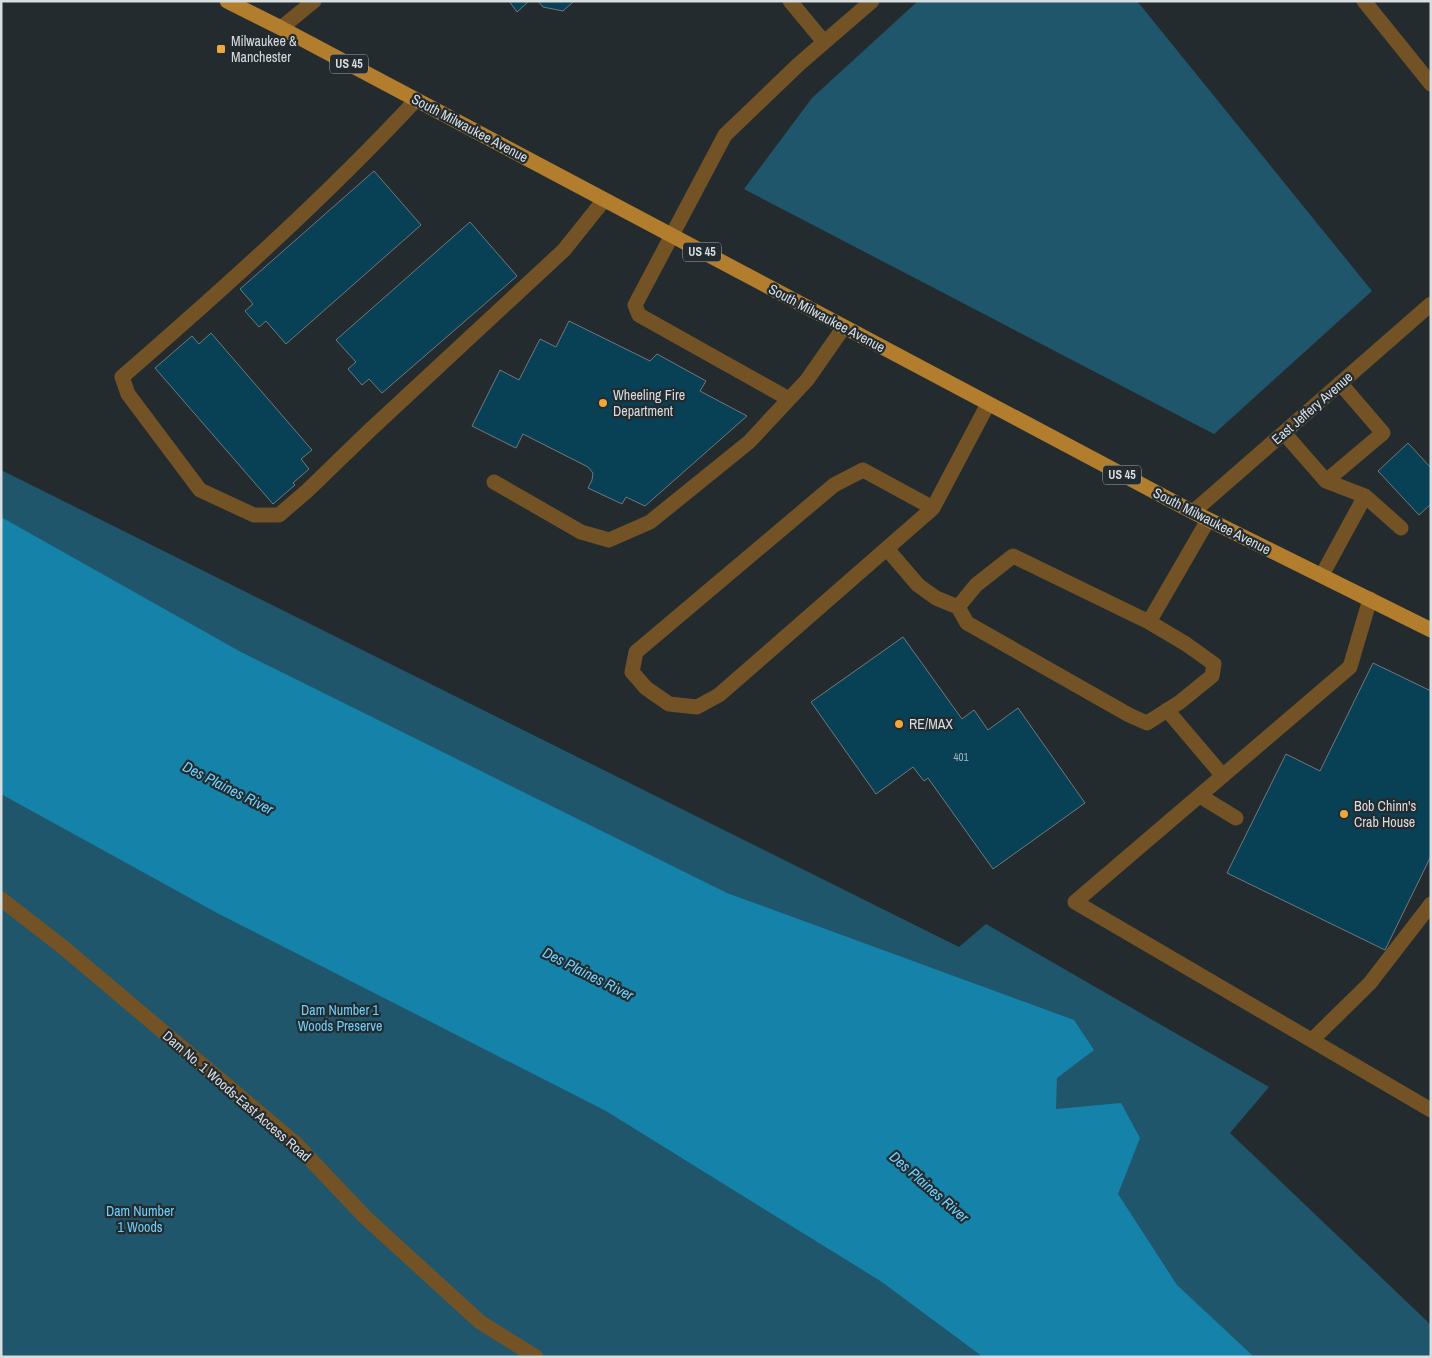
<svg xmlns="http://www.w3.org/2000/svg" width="1432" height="1358" font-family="'Archivo Narrow',sans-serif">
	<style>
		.green { fill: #20566c }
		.water { fill: #1582aa }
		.building { fill: #084055; stroke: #70797e }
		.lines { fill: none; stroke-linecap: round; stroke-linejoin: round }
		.minor { stroke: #735325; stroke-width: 15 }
		.major { stroke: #b27d2d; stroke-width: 15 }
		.poi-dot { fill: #eea83c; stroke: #232b2f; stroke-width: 2 }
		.labels { text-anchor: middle; stroke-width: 4.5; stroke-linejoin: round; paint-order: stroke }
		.number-label { font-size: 11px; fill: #a4b6bd }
		.shield { fill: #232b2f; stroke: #a2a8ab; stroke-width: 1 }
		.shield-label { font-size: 12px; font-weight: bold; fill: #d8dde0 }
		.poi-label { font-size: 14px; fill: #d8dde0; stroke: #232b2f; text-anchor: start }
		.street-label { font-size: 14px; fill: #d8dde0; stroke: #232b2f }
		.park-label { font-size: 14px; fill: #6ecffa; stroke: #232b2f }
		.water-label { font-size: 15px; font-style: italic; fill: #6fd1fc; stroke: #232b2f }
	</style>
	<rect width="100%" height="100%" fill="#232b2f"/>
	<path class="green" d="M 918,1 L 1137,1 L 1372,291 L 1214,434 L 744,189 L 812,98 Z
		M 1,470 L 959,947 L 986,924 L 1269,1087 L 1230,1133 L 1431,1325 L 1431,1357 L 1,1357 Z"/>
	<path class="water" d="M 1,517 L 239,651 L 727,893 L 1074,1020 L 1094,1050 L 1057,1078 L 1056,1109 L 1121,1103 L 1140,1138 L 1118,1194 L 1177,1285 L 1254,1357 L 983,1357 L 882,1282 L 606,1111 L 219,914 L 1,794 Z"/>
	<path class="building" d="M 509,1 L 529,1 L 517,12 Z
		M 538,1 L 574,1 L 563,11 L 543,7 Z
		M 374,171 L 421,225 L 286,344 L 266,321 L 259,327 L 245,311 L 253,304 L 240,289 Z
		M 470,222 L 517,276 L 382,393 L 369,379 L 362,385 L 348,369 L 356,362 L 336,340 Z
		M 569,321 L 650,361 L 657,354 L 706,381 L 700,391 L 747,416 L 645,506 L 626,497 L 622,504 L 588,488 L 592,480 L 593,473 L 588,467 L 523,434 L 516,448 L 472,426 L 500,370 L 519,380 L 540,339 L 556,347 Z
		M 211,333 L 312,450 L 301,459 L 309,469 L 293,483 L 295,485 L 273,504 L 155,368 L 192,336 L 199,344 Z
		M 1408,443 L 1431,468 L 1431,504 L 1419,515 L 1378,471 Z
		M 903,637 L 962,719 L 974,710 L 988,730 L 1018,708 L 1085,803 L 993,869 L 928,778 L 924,781 L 913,767 L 876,794 L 811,702 Z
		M 1373,663 L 1431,691 L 1431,856 L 1385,950 L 1227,873 L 1286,754 L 1320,771 Z"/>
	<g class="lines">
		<path class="minor" d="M 790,1 L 824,42
			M 1364,1 L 1431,84
			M 281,28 L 314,1
			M 416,100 C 324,199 223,289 122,377 L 128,394 L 200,490 L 254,515 L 279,515 L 307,491 L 369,431 L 564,250 L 604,200
			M 1340,383 L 1383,433 L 1326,481 L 1365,496 L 1401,528
			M 789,399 L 639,315 L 635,305 L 725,135 L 799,64 L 872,1
			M 1284,433 L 1326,481
			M 494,482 L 581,532 L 609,540 L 650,522 L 749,442 L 807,380 L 844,327
			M 933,508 L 719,695 L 697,707 L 669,704 L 646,688 L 632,672 L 636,652 L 834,485 L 863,470 L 933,508 L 988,404
			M 1193,512 L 1431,304
			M 887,549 L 918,585 L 936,598 L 958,607
			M 1322,575 L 1365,496
			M 1370,599 L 1350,667 L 1075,902 L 1431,1110
			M 1149,622 L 1013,556 L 976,585 L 958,607 L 967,623 L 1129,715 L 1147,723 L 1180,702 L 1212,676 L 1214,664 L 1186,644 L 1149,622 L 1208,520
			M 1167,710 L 1223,776
			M 1200,796 L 1236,818
			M 1,899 L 64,948 L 295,1143 L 365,1217 L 480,1322 L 536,1357
			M 1312,1040 L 1370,983 L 1431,904"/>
		<path class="major" d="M 227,1 L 281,28 L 1193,512 L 1431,630"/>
	</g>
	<g class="poi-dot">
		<rect x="216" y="44" width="10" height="10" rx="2.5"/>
		<circle cx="603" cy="403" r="5"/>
		<circle cx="899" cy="724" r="5"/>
		<circle cx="1344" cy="814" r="5"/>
	</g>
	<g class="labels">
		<g class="number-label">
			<text x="961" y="761">401</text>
		</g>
		<g class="shield">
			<rect x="330" y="54.5" width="38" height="19" rx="4"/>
			<rect x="683" y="242.5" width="38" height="19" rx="4"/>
			<rect x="1103" y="465.5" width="38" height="19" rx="4"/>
		</g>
		<g class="shield-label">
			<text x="349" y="68">US 45</text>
			<text x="702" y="256">US 45</text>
			<text x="1122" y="479">US 45</text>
		</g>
		<g class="poi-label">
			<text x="231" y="46">Milwaukee &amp;<tspan x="231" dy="16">Manchester</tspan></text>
			<text x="613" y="400">Wheeling Fire<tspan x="613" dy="16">Department</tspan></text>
			<text x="909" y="729">RE/MAX</text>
			<text x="1354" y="811">Bob Chinn's<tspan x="1354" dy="16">Crab House</tspan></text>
		</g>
		<g class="street-label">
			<text transform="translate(470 128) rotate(28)" y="5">South Milwaukee Avenue</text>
			<text transform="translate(827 318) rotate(28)" y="5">South Milwaukee Avenue</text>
			<text transform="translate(1312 408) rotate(-41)" y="5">East Jeffery Avenue</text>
			<text transform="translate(1212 521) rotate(27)" y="5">South Milwaukee Avenue</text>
			<text transform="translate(237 1096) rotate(41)" y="5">Dam No. 1 Woods-East Access Road</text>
		</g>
		<g class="park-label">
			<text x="340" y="1015">Dam Number 1<tspan x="340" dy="16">Woods Preserve</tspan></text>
			<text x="140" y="1216">Dam Number<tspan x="140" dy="16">1 Woods</tspan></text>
		</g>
		<g class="water-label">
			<text transform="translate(228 788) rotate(27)" y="5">Des Plaines River</text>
			<text transform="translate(588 974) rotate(27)" y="5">Des Plaines River</text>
			<text transform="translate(929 1187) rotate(41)" y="5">Des Plaines River</text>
		</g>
	</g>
	<rect width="1432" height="1358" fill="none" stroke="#d8dde0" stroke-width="5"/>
</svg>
